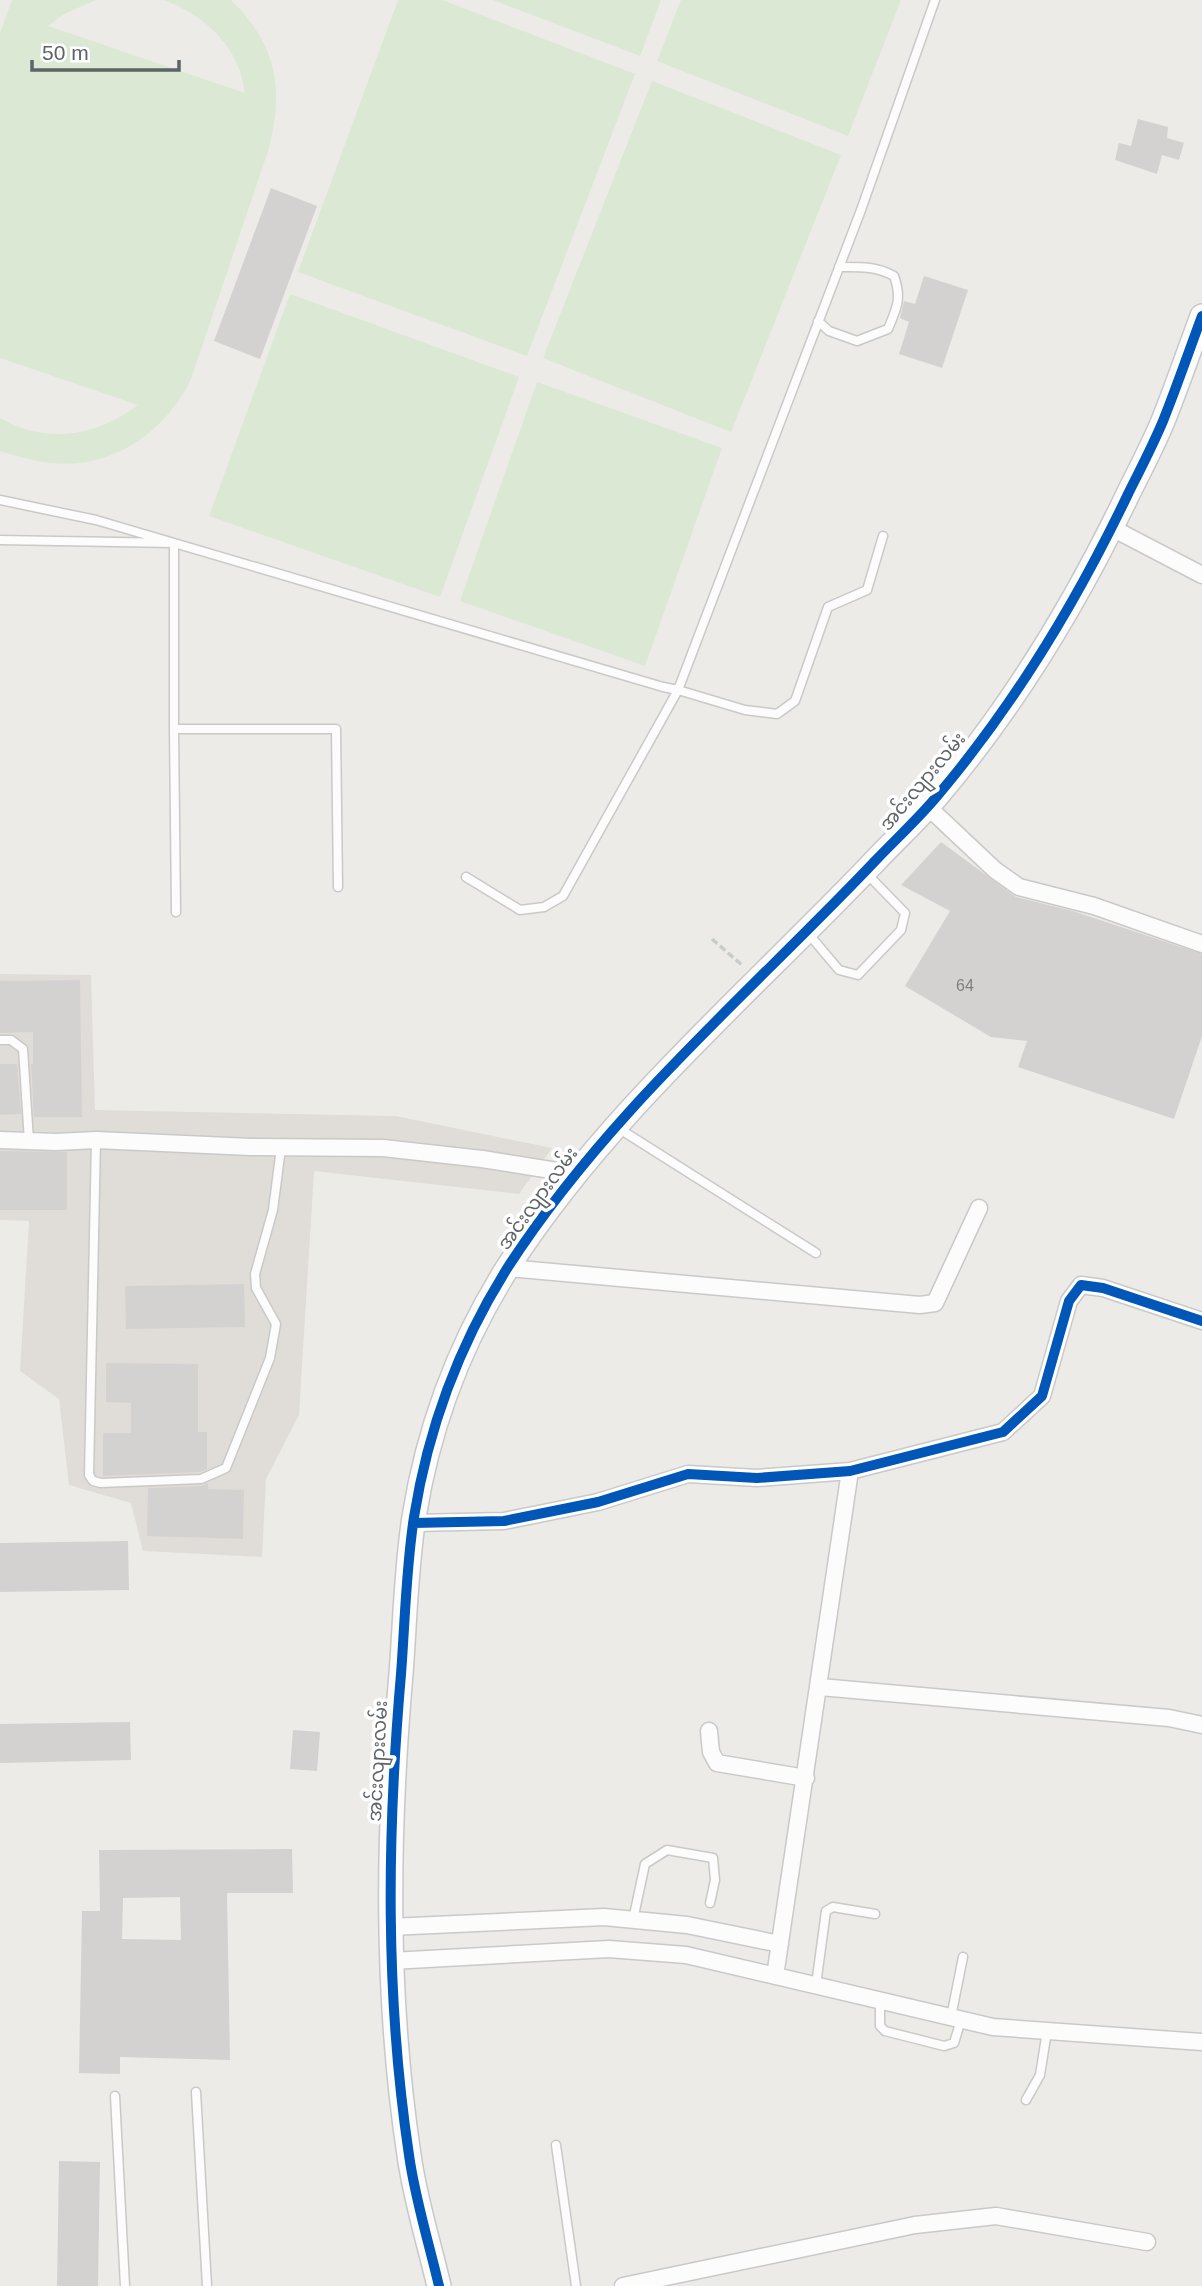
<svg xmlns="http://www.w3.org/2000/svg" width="1202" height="2286" font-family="Arial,'Noto Sans Myanmar',sans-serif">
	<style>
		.education { fill: #e0ddd8 }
		.green { fill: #dae8d4 }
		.building { fill: #d4d2d1; fill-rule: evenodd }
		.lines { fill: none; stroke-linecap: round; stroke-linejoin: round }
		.service-casing { stroke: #c9c9c8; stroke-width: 11 }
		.minor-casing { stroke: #c9c9c8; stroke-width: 19 }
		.secondary-casing { stroke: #c7c8c7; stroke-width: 26 }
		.path { stroke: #c8cdca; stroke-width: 3.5; stroke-dasharray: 7 3.5; stroke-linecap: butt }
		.service { stroke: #fcfcfc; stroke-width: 8 }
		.minor { stroke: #fcfcfc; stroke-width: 16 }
		.secondary { stroke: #fcfcfc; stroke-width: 23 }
		.cycleway-casing { stroke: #fff; stroke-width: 15 }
		.cycleway { stroke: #0057b8; stroke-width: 10 }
		.labels { text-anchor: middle; stroke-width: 7; stroke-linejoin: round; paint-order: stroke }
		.number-label { font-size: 16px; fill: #7d8082 }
		.street-label { font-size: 19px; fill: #5e6366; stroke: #fff }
	</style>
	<rect width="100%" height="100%" fill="#edebe8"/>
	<path class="education" d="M 0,974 L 91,975 L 95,1110 L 396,1116 L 552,1148 L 519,1194 L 314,1171 L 299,1415 L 266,1479 L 262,1557 L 143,1551 L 131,1503 L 69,1485 L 59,1399 L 20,1371 L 29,1221 L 0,1220 Z"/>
	<path class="green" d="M 12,0 L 96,0 L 64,14 L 48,26 L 245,93 C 240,48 206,16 164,0 L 231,0 C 277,46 284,87 269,148 L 191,379 C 171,422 128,458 79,463 C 52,466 25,459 0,451 L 0,418 C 46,445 97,436 138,405 L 0,358 L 0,33 Z
		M 398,0 L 442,0 L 635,74 L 527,356 L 298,272 Z
		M 493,0 L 661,0 L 640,56 Z
		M 681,0 L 901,0 L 848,136 L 657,61 Z
		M 652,81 L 841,155 L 731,432 L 543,358 Z
		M 290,294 L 519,377 L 440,597 L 209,516 Z
		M 537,382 L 722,448 L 645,666 L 460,601 Z"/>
	<path class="building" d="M 1138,119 L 1168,127 L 1167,138 L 1184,143 L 1179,160 L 1162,155 L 1157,174 L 1115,160 L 1119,143 L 1131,146 Z
		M 271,188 L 317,206 L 260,359 L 214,341 Z
		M 924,276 L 968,290 L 942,368 L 899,354 L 909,322 L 900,318 L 904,301 L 915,304 Z
		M 941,842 L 1016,897 L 1073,911 L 1202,954 L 1202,1036 L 1174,1119 L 1018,1067 L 1027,1041 L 991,1037 L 905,986 L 950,911 L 901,885 Z
		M 80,980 L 82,1117 L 34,1117 L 31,1064 L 33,1064 L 33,1032 L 0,1033 L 0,981 Z
		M 0,1064 L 17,1064 L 21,1114 L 0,1115 Z
		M 0,1151 L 67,1152 L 67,1210 L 0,1210 Z
		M 244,1284 L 245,1327 L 126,1329 L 125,1286 Z
		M 106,1363 L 198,1364 L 198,1432 L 207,1432 L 207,1469 L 200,1472 L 103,1476 L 103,1433 L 131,1433 L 131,1403 L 106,1402 Z
		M 208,1483 L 208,1489 L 244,1490 L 243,1539 L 147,1536 L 148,1488 L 201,1486 Z
		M 128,1541 L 129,1590 L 0,1592 L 0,1543 Z
		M 130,1722 L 131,1760 L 0,1763 L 0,1724 Z
		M 293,1730 L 320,1732 L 317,1771 L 290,1769 Z
		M 292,1849 L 293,1893 L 227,1893 L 230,2060 L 120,2057 L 120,2074 L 79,2073 L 82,1911 L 100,1911 L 99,1850 ZM 180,1897 L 181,1940 L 122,1939 L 123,1898 Z
		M 59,2161 L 100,2162 L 98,2286 L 57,2286 Z"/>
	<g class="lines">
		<g class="service-casing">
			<path id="service" d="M 818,321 L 829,331 L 857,341 L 888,329 C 897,308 902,298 894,276 C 876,266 859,267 839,267
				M 0,500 L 96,520 L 663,687 L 678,690 L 745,710 L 777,714 L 795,701 L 828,607 L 867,590 L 883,536
				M 0,540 L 174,543 L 174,729 L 336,729 L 338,887
				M 174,729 L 176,912
				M 466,877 L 520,910 L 544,907 L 563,896 L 678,690 L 861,210 L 935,0
				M 807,932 L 839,970 L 858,975 L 901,930 L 905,913 L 867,874
				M 0,1040 L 11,1040 L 23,1049 L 29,1141
				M 618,1128 L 816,1253
				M 96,1140 L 89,1475 L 93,1481 L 101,1483 L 201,1479 L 226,1468 L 270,1358 L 276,1324 L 256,1288 L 255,1274 L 273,1210 L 281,1148
				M 633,1920 L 645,1864 L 667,1850 L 713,1858 L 715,1880 L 710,1903
				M 816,1985 L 826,1911 L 833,1907 L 875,1914
				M 880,2001 L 880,2026 L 885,2031 L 944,2046 L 954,2043 L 961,2020
				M 951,2017 L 963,1957
				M 196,2092 L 207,2286
				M 115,2096 L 125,2286
				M 1026,2100 L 1040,2075 L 1047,2031
				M 556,2145 L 576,2286"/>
		</g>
		<g class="minor-casing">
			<path id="minor" d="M 1112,528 L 1202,575
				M 927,806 L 995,870 L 1019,887 L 1094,906 L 1202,944
				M 0,1140 L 56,1142 L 96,1140 L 251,1147 L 383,1148 L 482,1159 L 576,1174
				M 508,1268 L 920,1305 L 935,1303 L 979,1208
				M 413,1523 L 504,1521 L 598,1502 L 688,1474 L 757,1478 L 850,1471 L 1003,1432 L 1042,1396 L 1069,1301 L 1081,1285 L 1103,1288 L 1202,1321
				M 820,1687 L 1169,1718 L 1202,1725
				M 709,1731 L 711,1752 L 717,1763 L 806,1778
				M 390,1927 L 604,1917 L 687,1925 L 780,1944
				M 391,1961 L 609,1949 L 686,1955 L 993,2027 L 1202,2042
				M 775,1976 L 850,1471
				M 623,2286 L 915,2225 L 996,2216 L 1147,2242"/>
		</g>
		<g class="secondary-casing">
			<path id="secondary" d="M 439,2286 C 429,2243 415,2199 409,2155 C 385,1995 387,1835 401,1674 C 405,1622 406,1568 414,1517 C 428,1429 460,1343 508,1267 C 608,1112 751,992 876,860 C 897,838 919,818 938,795 C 1015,704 1078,599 1129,492 C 1141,468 1153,445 1163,421 C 1177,386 1189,351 1202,316"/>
		</g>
		<path class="path" d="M 712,939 L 742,965"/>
		<use href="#service" class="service"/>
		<use href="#minor" class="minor"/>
		<use href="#secondary" class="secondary"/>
		<g class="cycleway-casing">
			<path id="cycleway" d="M 413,1523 L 504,1521 L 598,1502 L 688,1474 L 757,1478 L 850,1471 L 1003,1432 L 1042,1396 L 1069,1301 L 1081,1285 L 1103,1288 L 1202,1321
				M 439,2286 C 429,2243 415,2199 409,2155 C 385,1995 387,1835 401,1674 C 405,1622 406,1568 414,1517 C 428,1429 460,1343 508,1267 C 608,1112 751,992 876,860 C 897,838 919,818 938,795 C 1015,704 1078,599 1129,492 C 1141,468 1153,445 1163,421 C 1177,386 1189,351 1202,316"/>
		</g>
		<use href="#cycleway" class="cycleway"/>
	</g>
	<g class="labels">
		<g class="number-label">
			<text x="965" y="991">64</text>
		</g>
		<g class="street-label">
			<text transform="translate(922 781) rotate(-50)" y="7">အင်းလျားလမ်း</text>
			<text transform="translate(537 1198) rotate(-54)" y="7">အင်းလျားလမ်း</text>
			<text transform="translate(377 1761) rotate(-87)" y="7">အင်းလျားလမ်း</text>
		</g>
	</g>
	<path d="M32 60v10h147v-10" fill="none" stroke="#5e6366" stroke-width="3.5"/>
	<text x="42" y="60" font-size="21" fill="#5e6366" stroke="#ffffff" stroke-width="5" paint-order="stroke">50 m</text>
</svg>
